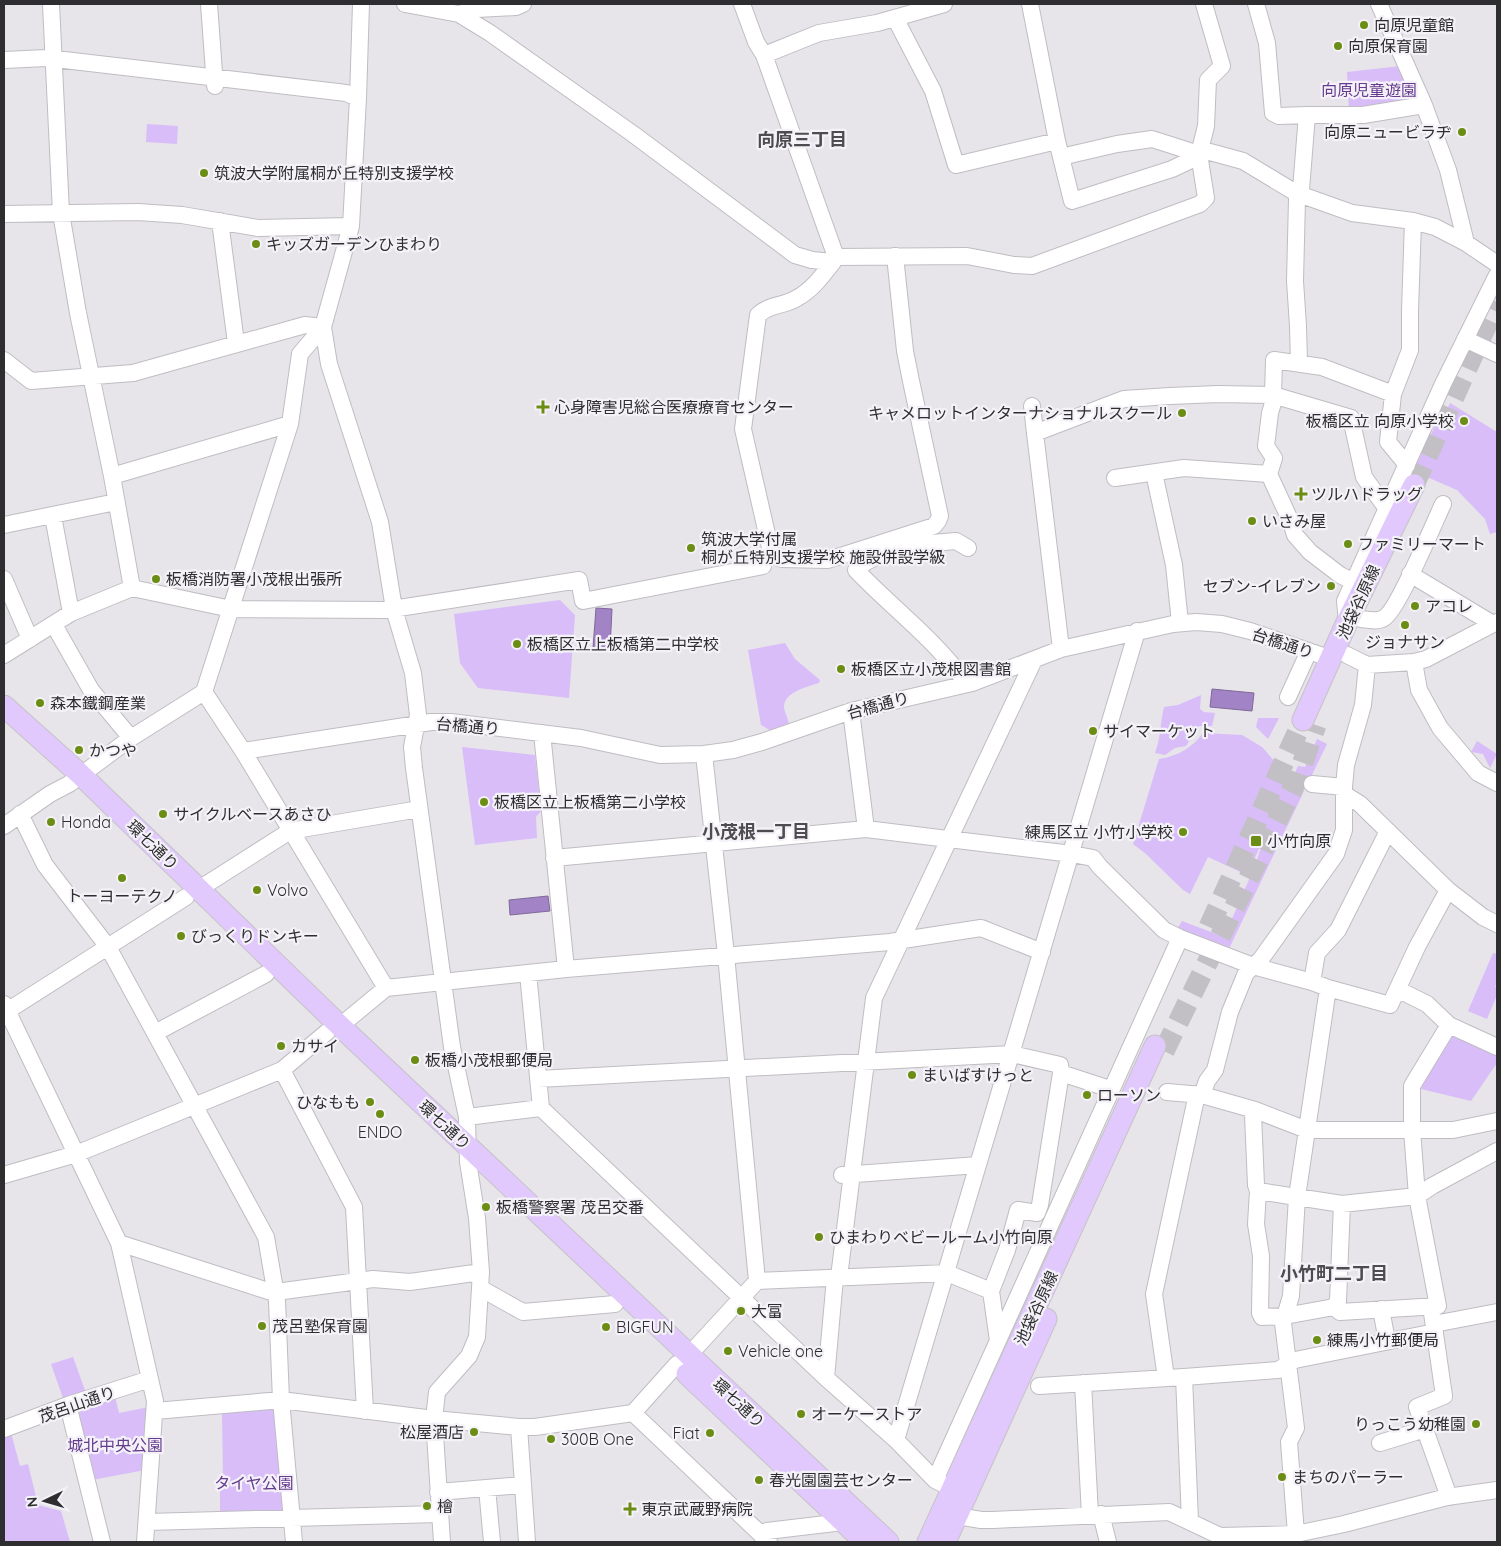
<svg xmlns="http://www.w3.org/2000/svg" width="1501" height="1546" font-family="Quicksand,'Noto Sans JP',sans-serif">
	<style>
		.green { fill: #d8bdf9 }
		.water { fill: #a283c6; stroke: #7f6999 }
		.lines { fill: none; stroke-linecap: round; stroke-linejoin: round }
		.major-tunnel { stroke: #c2bfc5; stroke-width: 21; stroke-dasharray: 21 11; stroke-linecap: butt }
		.minor-casing { stroke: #bfbdc3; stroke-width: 18 }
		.major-casing { stroke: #c4c4c5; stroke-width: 23 }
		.minor { stroke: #fff; stroke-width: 16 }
		.major { stroke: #e1c8fd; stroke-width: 21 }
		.poi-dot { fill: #6b8d13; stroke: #f4f2f8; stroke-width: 2 }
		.labels { text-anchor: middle; stroke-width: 4.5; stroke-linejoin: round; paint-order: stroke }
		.poi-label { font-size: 16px; fill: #2e2d2f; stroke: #f4f2f8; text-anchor: start }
		.park-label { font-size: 16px; fill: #653c8d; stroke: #f4f2f8 }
		.street-label { font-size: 16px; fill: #2e2d2f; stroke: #f4f2f8 }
		.neighbourhood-label { font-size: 18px; font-weight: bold; fill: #4e4c51; stroke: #f4f2f8 }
	</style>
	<rect width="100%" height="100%" fill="#e7e4ea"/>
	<path class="green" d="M 1401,66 L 1415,98 L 1349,112 L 1347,72 Z
		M 147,124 L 178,126 L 177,144 L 146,142 Z
		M 1450,403 L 1497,432 L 1497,532 L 1490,534 L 1485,519 L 1457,490 L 1413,471 L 1436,424 L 1440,426 Z
		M 560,600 L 575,615 L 569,698 L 478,688 L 460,663 L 454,614 Z
		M 785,643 L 795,659 L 820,680 L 819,683 C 807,687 783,692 784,708 C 785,713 788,719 789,724 L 771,731 L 761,725 L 748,650 Z
		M 1201,695 L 1200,709 L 1204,712 L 1215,713 L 1212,726 L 1199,726 L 1186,746 L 1175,748 L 1165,755 L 1155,753 C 1161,738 1160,723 1164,707 L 1178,705 Z
		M 1258,718 L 1279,718 L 1268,739 L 1256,727 Z
		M 1203,733 L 1242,735 L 1262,747 L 1281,769 L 1290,785 L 1304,791 L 1227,953 L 1176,931 L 1182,921 L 1224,937 L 1255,866 L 1264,838 L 1247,875 L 1208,857 L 1190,894 L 1183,890 L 1146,854 L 1133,844 L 1159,759 C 1178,756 1192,748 1203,733 Z
		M 1317,739 L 1327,744 L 1309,781 L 1293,777 L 1298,766 L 1305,767 Z
		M 1477,741 L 1497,754 L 1490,768 L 1483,754 L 1471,752 Z
		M 462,747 L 535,755 L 541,811 L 536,817 L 537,838 L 475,845 Z
		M 1493,953 L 1497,954 L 1497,982 L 1495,987 L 1497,988 L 1497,995 L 1487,1019 L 1468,1011 Z
		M 1451,1031 L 1497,1055 L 1497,1063 L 1471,1101 L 1417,1088 Z
		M 73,1357 L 86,1393 L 64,1401 L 51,1364 Z
		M 115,1397 L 119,1413 L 149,1407 L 145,1470 L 92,1480 L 77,1408 Z
		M 273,1406 L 287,1507 L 281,1513 L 220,1514 L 220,1481 L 223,1480 L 222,1410 Z
		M 11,1433 L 20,1466 L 28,1464 L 38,1505 L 61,1511 L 70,1542 L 4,1542 L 4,1436 Z"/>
	<path class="water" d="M 596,608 L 612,609 L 610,649 L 593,648 Z
		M 1212,689 L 1254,693 L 1252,711 L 1210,707 Z
		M 548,896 L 550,911 L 510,915 L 509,900 Z"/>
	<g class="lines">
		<path class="major-tunnel" d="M 1414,485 L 1497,302
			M 1209,927 L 1303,720
			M 1164,1051 L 1296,782 L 1316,725"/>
		<g class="minor-casing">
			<path id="minor" d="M 209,4 L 215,86
				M 361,4 L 358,98 L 351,226 L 323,327 L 329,364 L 380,522 L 394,609 L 413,673 L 418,715 L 412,747 L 414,768 L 452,1047 L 467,1117 L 468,1162 L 477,1218 L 481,1272 L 477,1337 L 469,1356 L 437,1392 L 434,1419 L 442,1542
				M 405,4 L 459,14 L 490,33 L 633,134 L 795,255 L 812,260 L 833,262 L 836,257 L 967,256 L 1014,265 L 1032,266 L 1200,204 L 1206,198 L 1199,154 L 1206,126 L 1208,80 L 1222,66 L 1204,4
				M 742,4 L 756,42 L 764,55 L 836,257
				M 1030,4 L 1057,141 L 1072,201 L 1172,169 L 1193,159 L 1199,154 L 1210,152 L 1243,161 L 1296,193 L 1352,213 L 1413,221 L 1435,227 L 1466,243
				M 1256,4 L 1267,43 L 1273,113 L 1279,116 L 1307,115 L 1301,189 L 1297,199 L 1295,281 L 1298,326 L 1299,363
				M 1379,4 L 1424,105 L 1448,170 L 1466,243 L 1497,264
				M 459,14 L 477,9 L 516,7 L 523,4
				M 895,18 L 933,91 L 956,165 L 1057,141
				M 764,55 L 819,33 L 877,23 L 944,4
				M 4,60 L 47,58 L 338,92 L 346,93 L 358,98
				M 1307,115 L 1363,115 L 1424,105
				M 1061,157 L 1117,144 L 1152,139 L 1199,154
				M 4,214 L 138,212 L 182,215 L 258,228 L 351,226
				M 220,221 L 236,343
				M 833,262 C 823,275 812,290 797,298 C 785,306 769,304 758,315 L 743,429 L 772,556 L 782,559 L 828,560 L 934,526 L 938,521 L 940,516 L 911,381 L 905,351 L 895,256
				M 1465,339 L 1497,354
				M 4,360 L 31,381 L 133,373 L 305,325 L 323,327
				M 1393,394 L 1410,350 L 1410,311 L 1413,221
				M 1273,395 L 1274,360 L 1322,367 L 1393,394 L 1388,442 L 1407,465
				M 1032,406 L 1035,433
				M 1154,473 L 1174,565 L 1180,623
				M 1269,474 L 1274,458 L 1266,446 L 1270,413 L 1275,396
				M 112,476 L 290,424
				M 1115,478 L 1184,468 L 1269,474 L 1291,522 L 1295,535 L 1310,552 L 1340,575 L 1354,582
				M 53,516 L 71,613
				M 4,525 L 116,502
				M 1410,574 L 1493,624
				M 4,579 L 30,639
				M 132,588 L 231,609 L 386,610 L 579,580 L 583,601 L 763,566
				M 1361,619 C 1369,620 1378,622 1384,618 C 1398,610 1434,523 1443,504
				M 1347,622 L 1345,601 L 1443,384 L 1497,275
				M 54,625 L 91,690 L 131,738
				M 1061,649 L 1035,433 L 1124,399 L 1170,396 L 1218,394 L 1273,395 L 1351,418 L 1364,477 L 1387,509
				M 4,655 L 71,613 L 132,588 L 112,476 L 78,313 L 61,213 L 51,4
				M 1347,655 L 1367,665 L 1414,662 L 1426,659 L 1497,622
				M 1414,662 L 1419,690 L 1440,728 L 1478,773 L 1497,783
				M 966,683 C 935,639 892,608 856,570 L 866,562 L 886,552 L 920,544 L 956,541 L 968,548
				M 204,692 L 243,751 L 386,988
				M 1288,697 L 1309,651
				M 851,711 L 866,829
				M 243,751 L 431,722 L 451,722 L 581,738 L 660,755 L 704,754 L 733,750 L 762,742 L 851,711 L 972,683 L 1061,649 L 1173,624 L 1196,622 L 1222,624 L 1250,631 L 1332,659
				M 704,754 L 726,955 L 757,1281
				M 1312,784 L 1344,787
				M 1344,794 L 1360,804 L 1448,890 L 1483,917 L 1497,924
				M 20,814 L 45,865 L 108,947 L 266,1237 L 277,1301 L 281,1400 L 294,1542
				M 4,826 L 50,794 L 69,784 L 131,738 L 204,692 L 290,424 L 300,354 L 323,327
				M 554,858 L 866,829 L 1072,854 L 1093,858 L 1100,867 L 1164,930 L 1180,938 L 1253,966 L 1312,982 L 1328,988 L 1390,1005 L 1417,947 L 1448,890
				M 199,889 L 290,831 L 419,809
				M 566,969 L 890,942 L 981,928 L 1042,952
				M 528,973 L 541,1108
				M 1312,982 L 1317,953 L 1338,930 L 1388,831
				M 1399,990 L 1427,1004 L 1449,1025 L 1497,1047
				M 4,1004 L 119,1243 L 155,1401 L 145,1542
				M 4,1013 L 186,897
				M 340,1026 L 386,988 L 566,969 L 542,733
				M 155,1033 L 266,974
				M 282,1070 L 354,1207 L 365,1411
				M 1061,1073 L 1110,1089
				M 538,1079 L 1012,1054 L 1060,1065 L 1061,1073 L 1040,1205 L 1037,1213 L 1018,1210 L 1007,1250 L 991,1291 L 998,1341
				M 1167,1092 L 1202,1095 L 1255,1110 L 1307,1130 L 1453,1130 L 1497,1121
				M 1202,1095 L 1207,1081 L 1215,1070 L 1230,1012 L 1246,973 L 1261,959 L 1336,854 L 1344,830 L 1344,787 L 1346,765 L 1363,705 L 1367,665
				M 1255,1110 L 1253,1115 L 1256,1185 L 1258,1191 L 1256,1224 L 1261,1256 L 1260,1313 L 1262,1317 L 1285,1316 L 1334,1307 L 1338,1301 L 1342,1204
				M 467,1117 L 541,1108 L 826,1378 L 896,1440 L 935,1480 L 953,1489
				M 4,1175 L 76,1154 L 282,1070 L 327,1032
				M 842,1175 L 978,1165
				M 1258,1191 L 1342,1204 L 1417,1196 L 1432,1186 L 1497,1151
				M 119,1243 L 268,1291 L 276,1292 L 373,1279 L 410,1282 L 481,1272
				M 839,1277 L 874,998 L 1034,660
				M 480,1288 L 523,1312 L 615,1304
				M 1431,1306 L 1444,1396 L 1417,1407 L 1449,1497
				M 1334,1307 L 1340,1312 L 1438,1306 L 1417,1196 L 1412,1130 L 1412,1086 L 1449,1025
				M 1381,1309 L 1387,1341
				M 1434,1324 L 1497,1312
				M 689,1355 L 757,1281 L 947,1273 L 991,1291
				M 1184,1377 L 1190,1521
				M 826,1378 L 835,1278
				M 1166,1378 L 1154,1294 L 1197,1094
				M 1083,1383 L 1090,1515
				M 1039,1386 L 1184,1377 L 1278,1370 L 1295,1360 L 1435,1332
				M 68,1405 L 102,1542
				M 155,1411 L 281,1400 L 434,1419 L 519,1427 L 535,1427 L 633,1413 L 677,1364
				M 633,1413 L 769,1542
				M 519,1427 L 527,1542
				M 4,1429 L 68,1405 L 150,1379
				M 896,1440 L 1137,631
				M 1380,1443 L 1425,1429
				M 935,1480 L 1180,938
				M 487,1488 L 492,1542
				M 438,1492 L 523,1485
				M 1101,1514 L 1108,1542
				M 957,1516 L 981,1520 L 993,1520 L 1169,1512 L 1220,1536 L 1296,1534 L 1344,1524 L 1447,1497 L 1497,1490
				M 147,1522 L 439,1514
				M 1296,1534 L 1289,1442 L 1296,1428 L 1283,1323 L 1291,1296 L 1297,1197 L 1328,988
				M 762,1536 L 767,1531 L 843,1522"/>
		</g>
		<g class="major-casing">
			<path id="major" d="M 4,706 L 81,775 L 340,1026 L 888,1542
				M 1303,720 L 1347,622 L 1414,485
				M 687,1374 L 865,1542
				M 928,1542 L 1155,1046
				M 945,1542 L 1046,1319"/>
		</g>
		<use href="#minor" class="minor"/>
		<use href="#major" class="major"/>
	</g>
	<g class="poi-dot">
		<circle cx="1364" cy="25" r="5"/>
		<circle cx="1338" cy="46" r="5"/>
		<circle cx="1462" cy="132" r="5"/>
		<circle cx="204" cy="173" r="5"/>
		<circle cx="256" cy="244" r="5"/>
		<path d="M540.5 399.5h5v5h5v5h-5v5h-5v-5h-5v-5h5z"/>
		<circle cx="1182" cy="413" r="5"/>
		<circle cx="1464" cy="421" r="5"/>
		<path d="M1298.5 486.5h5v5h5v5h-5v5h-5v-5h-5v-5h5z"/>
		<circle cx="1252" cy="521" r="5"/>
		<circle cx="1348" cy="544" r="5"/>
		<circle cx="691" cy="548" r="5"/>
		<circle cx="156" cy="579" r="5"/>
		<circle cx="1331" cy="586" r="5"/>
		<circle cx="1415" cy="606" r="5"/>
		<circle cx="1405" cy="625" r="5"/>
		<circle cx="517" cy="644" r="5"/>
		<circle cx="841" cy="669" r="5"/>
		<circle cx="40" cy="703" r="5"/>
		<circle cx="1093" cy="731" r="5"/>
		<circle cx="79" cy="750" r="5"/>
		<circle cx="484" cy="802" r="5"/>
		<circle cx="163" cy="814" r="5"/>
		<circle cx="51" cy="822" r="5"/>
		<circle cx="1183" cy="832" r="5"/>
		<rect x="1250" y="835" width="12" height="12" rx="2.5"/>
		<circle cx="122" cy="878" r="5"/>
		<circle cx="257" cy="890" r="5"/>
		<circle cx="181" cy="936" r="5"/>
		<circle cx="281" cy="1046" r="5"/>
		<circle cx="415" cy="1060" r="5"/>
		<circle cx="912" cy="1075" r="5"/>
		<circle cx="1087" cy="1095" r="5"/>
		<circle cx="370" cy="1102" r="5"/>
		<circle cx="380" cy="1114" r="5"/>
		<circle cx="486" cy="1207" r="5"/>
		<circle cx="819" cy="1237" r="5"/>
		<circle cx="741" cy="1311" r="5"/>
		<circle cx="262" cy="1326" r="5"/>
		<circle cx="606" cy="1327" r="5"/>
		<circle cx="1317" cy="1340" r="5"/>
		<circle cx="728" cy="1351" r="5"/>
		<circle cx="801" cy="1414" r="5"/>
		<circle cx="1476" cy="1424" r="5"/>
		<circle cx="474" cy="1432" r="5"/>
		<circle cx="710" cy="1433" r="5"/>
		<circle cx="551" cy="1439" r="5"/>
		<circle cx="1282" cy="1477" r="5"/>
		<circle cx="759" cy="1480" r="5"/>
		<circle cx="427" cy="1506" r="5"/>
		<path d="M627.5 1501.5h5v5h5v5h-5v5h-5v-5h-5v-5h5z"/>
	</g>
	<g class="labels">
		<g class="poi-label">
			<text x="1374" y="31">向原児童館</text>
			<text x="1348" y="52">向原保育園</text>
			<text x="1452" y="138" text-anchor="end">向原ニュービラヂ</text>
			<text x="214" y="179">筑波大学附属桐が丘特別支援学校</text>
			<text x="266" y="250">キッズガーデンひまわり</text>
			<text x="554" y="413">心身障害児総合医療療育センター</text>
			<text x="1172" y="419" text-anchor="end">キャメロットインターナショナルスクール</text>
			<text x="1454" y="427" text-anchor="end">板橋区立 向原小学校</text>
			<text x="1311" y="500">ツルハドラッグ</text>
			<text x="1262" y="527">いさみ屋</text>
			<text x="701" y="545">筑波大学付属<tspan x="701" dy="18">桐が丘特別支援学校 施設併設学級</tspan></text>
			<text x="1358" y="550">ファミリーマート</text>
			<text x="166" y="585">板橋消防署小茂根出張所</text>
			<text x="1321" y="592" text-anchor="end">セブン-イレブン</text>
			<text x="1425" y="612">アコレ</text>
			<text x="1405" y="648" text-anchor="middle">ジョナサン</text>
			<text x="527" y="650">板橋区立上板橋第二中学校</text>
			<text x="851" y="675">板橋区立小茂根図書館</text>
			<text x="50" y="709">森本鐵鋼産業</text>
			<text x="1103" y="737">サイマーケット</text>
			<text x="89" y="756">かつや</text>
			<text x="494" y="808">板橋区立上板橋第二小学校</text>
			<text x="173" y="820">サイクルベースあさひ</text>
			<text x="61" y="828">Honda</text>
			<text x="1173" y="838" text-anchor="end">練馬区立 小竹小学校</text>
			<text x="1267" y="847">小竹向原</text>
			<text x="267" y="896">Volvo</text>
			<text x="122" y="902" text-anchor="middle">トーヨーテクノ</text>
			<text x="191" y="942">びっくりドンキー</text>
			<text x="291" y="1052">カサイ</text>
			<text x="425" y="1066">板橋小茂根郵便局</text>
			<text x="922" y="1081">まいばすけっと</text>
			<text x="1097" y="1101">ローソン</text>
			<text x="360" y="1108" text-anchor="end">ひなもも</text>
			<text x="380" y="1138" text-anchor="middle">ENDO</text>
			<text x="496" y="1213">板橋警察署 茂呂交番</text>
			<text x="829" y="1243">ひまわりベビールーム小竹向原</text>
			<text x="751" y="1317">大富</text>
			<text x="272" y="1332">茂呂塾保育園</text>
			<text x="616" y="1333">BIGFUN</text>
			<text x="1327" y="1346">練馬小竹郵便局</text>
			<text x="738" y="1357">Vehicle one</text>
			<text x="811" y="1420">オーケーストア</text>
			<text x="1466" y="1430" text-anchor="end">りっこう幼稚園</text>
			<text x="464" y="1438" text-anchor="end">松屋酒店</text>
			<text x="700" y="1439" text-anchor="end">Fiat</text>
			<text x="561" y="1445">300B One</text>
			<text x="1292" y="1483">まちのパーラー</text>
			<text x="769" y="1486">春光園園芸センター</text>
			<text x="437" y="1512">檜</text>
			<text x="641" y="1515">東京武蔵野病院</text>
		</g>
		<g class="park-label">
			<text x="1369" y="96">向原児童遊園</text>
			<text x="115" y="1451">城北中央公園</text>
			<text x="254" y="1489">タイヤ公園</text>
		</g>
		<g class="street-label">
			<text transform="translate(1358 602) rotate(-65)" y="6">池袋谷原線</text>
			<text transform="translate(1283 643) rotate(18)" y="6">台橋通り</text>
			<text transform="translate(878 705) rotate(-15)" y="6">台橋通り</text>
			<text transform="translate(468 726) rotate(5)" y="6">台橋通り</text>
			<text transform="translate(153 845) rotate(44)" y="6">環七通り</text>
			<text transform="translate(445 1125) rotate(43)" y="6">環七通り</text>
			<text transform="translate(1036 1308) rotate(-65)" y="6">池袋谷原線</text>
			<text transform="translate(739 1403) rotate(43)" y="6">環七通り</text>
			<text transform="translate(77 1404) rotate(-19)" y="6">茂呂山通り</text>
		</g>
		<g class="neighbourhood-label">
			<text x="802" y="146">向原三丁目</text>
			<text x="756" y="838">小茂根一丁目</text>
			<text x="1334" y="1280">小竹町二丁目</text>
		</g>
	</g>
	<rect width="1501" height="1546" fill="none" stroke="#2e2d2f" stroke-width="10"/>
	<g transform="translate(45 1501) rotate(265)" stroke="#f4f2f8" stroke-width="4" paint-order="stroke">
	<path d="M0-4L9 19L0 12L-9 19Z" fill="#2e2d2f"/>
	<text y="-8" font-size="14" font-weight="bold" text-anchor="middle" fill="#2e2d2f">N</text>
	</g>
</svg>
